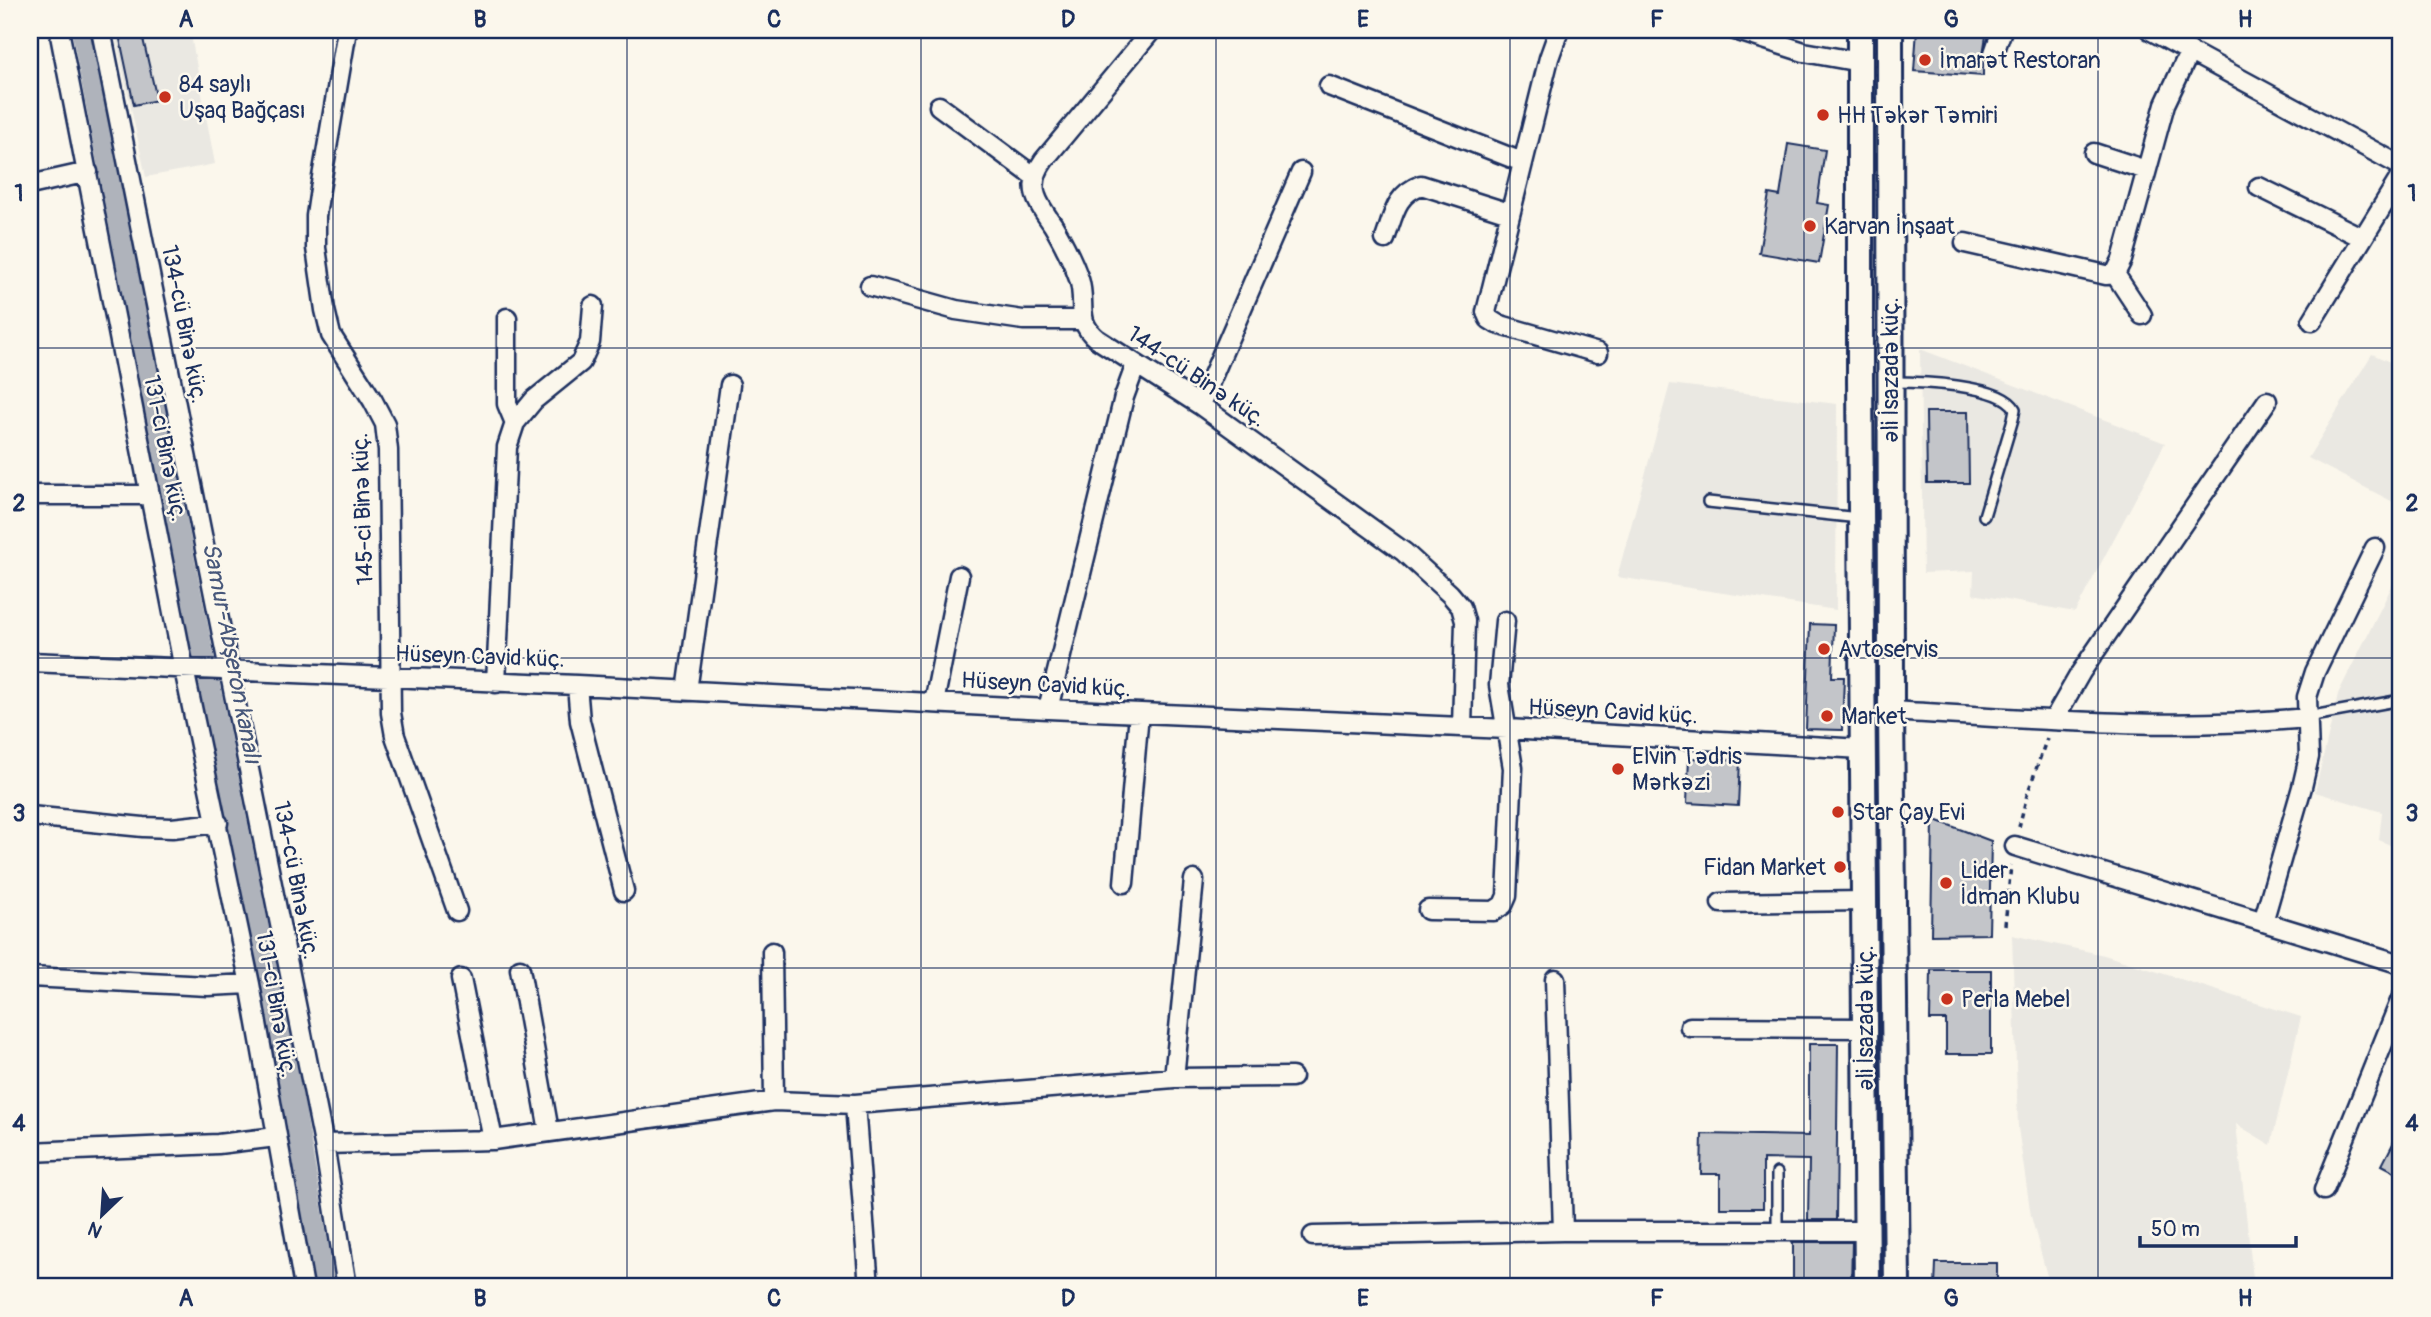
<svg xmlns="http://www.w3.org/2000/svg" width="2431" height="1317" font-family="Pangolin,sans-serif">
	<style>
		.built { fill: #eae8e2 }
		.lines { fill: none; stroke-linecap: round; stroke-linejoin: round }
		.canal { stroke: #afb3bb; stroke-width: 21 }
		.building { fill: #c3c5c9; stroke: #1b2f5e; stroke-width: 2 }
		.service-casing { stroke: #1b2f5e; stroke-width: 14 }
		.minor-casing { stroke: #1b2f5e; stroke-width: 23 }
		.secondary-casing { stroke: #1b2f5e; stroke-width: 30 }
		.path { stroke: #1b2f5e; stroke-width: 3.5; stroke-dasharray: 5 5; stroke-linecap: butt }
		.service { stroke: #fbf7ec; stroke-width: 9 }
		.minor { stroke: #fbf7ec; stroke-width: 18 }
		.secondary { stroke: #fbf7ec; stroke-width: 24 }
		.grid { fill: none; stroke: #1b2f5e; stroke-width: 2; stroke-opacity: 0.55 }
		.poi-dot { fill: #c8321e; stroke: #fbf7ec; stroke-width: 2.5 }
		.labels { text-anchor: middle; stroke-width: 5; stroke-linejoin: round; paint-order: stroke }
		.poi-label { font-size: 23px; fill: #1b2f5e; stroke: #fbf7ec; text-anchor: start }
		.street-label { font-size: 23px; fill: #1b2f5e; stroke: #fbf7ec }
		.water-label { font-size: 24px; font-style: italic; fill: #47577a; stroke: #fbf7ec }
		.neatline { fill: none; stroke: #1b2f5e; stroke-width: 2.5 }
		.grid-label { font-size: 23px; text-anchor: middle; font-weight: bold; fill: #1b2f5e }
	</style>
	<rect width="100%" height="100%" fill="#fbf7ec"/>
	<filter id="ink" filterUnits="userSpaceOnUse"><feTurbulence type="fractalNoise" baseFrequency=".0143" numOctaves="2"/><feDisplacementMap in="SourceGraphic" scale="14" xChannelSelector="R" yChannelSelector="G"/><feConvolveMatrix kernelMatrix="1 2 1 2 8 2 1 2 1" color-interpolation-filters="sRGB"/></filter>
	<g filter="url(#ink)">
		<path class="built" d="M 114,30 L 190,30 L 215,164 L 146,177 Z
			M 1920,349 L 2165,443 L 2075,612 L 1973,594 L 1974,571 L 1923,573 Z
			M 2372,354 L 2401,367 L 2401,506 L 2308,458 Z
			M 1670,384 L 1837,404 L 1836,610 L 1617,577 Z
			M 2401,568 L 2401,850 L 2379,840 L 2382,812 L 2315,792 L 2338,694 Z
			M 2012,935 L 2104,955 L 2301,1017 L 2271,1145 L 2236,1124 L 2254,1287 L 2050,1287 L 2031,1216 L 2018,1128 Z"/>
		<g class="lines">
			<path class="canal" d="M 82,30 L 186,569 L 294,1105 L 325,1287"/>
		</g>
		<path class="building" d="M 118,30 L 141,30 L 157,100 L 134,105 Z
			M 1917,30 L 1987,30 L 1983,54 L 1983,76 L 1914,71 Z
			M 1788,144 L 1825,150 L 1817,203 L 1829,205 L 1819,263 L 1759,253 L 1769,194 L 1780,196 Z
			M 1926,412 L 1968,412 L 1969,483 L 1927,483 Z
			M 1810,624 L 1834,625 L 1832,677 L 1844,677 L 1842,730 L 1806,729 Z
			M 1689,758 L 1740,760 L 1738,806 L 1687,803 Z
			M 1933,819 L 1991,841 L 1989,934 L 1931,935 Z
			M 1931,970 L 1991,970 L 1991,1054 L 1946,1054 L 1946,1020 L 1930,1020 Z
			M 1809,1044 L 1838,1044 L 1836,1220 L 1808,1220 L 1809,1160 L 1763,1159 L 1763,1208 L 1720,1208 L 1720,1174 L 1701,1174 L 1702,1134 L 1809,1136 Z
			M 2401,1128 L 2401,1175 L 2382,1165 Z
			M 1793,1242 L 1852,1242 L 1851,1287 L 1793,1287 Z
			M 1936,1263 L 1997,1263 L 1997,1287 L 1935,1287 Z"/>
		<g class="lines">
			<g class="service-casing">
				<path id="service" d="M 1892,382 C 1918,382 2002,384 2015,409 L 2013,419 L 1984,516
					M 1708,502 L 1859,518
					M 2307,717 L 2401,700
					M 1777,1231 L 1777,1173"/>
			</g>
			<g class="minor-casing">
				<path id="minor" d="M 59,30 L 184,669 L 250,984 L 304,1287
					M 101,30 L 324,1144 L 347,1287
					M 347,30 L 320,189 L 316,216 L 316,248 L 325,310 L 331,335 L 373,401 L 385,424 L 388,450 L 391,713 L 395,736 L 457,911
					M 1152,30 L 1044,160 C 1036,171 1032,183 1036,196 C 1039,206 1047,216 1053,225 C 1063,242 1072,259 1079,279 C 1087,304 1074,320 1097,339 L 1200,405 L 1404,552 L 1450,594 L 1461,607 L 1465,621 L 1462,727
					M 1559,30 L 1549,58 L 1486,312 L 1489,319 L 1497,324 L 1598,353
					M 1735,30 L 1804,52 L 1860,62
					M 2150,30 L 2401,166
					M 1994,53 L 2002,30
					M 1329,86 L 1522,162
					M 939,106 L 1035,177
					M 2094,153 L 2146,170
					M 30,185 L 88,172
					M 2259,187 L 2363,238
					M 1385,239 C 1394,214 1395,195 1421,185 L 1509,213
					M 1965,243 L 2106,275 L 2115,274 L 2122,260 L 2165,104 L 2190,51
					M 2115,274 L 2142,315
					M 870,286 L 956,310 L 1023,320 L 1082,320
					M 507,318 L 507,404 L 515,423
					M 2312,321 L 2401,176
					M 1200,405 L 1301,172
					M 30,495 L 150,495
					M 30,662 L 577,685 L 1048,709 L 1507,729 L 1862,749
					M 496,683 L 507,447 L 515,423 L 534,400 L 581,362 L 590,342 L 593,306
					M 577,685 L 580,721 L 624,891
					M 687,691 L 730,385
					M 934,703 L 959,576
					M 1048,709 L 1124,397 L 1136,364
					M 1891,711 C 2029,719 2169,731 2306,718
					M 2054,719 L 2081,672 L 2267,401
					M 30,816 L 143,827 L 172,828 L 218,823
					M 2015,846 L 2401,964
					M 1124,883 L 1139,713
					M 1721,903 L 1865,901
					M 1428,910 L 1494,911 L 1503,905 L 1507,896 L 1513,768 L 1499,685 L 1505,621
					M 2263,922 L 2302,787 L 2309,757 L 2307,697 L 2315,672 L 2375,548
					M 772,952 L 774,1101
					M 520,969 L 549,1131
					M 30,977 L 208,986 L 250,984
					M 461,979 L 493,1140
					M 1555,979 L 1563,1231
					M 1690,1027 L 1864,1028
					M 1174,1078 L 1194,880
					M 855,1104 L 869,1287
					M 324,1144 L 493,1140 L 774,1101 L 855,1104 L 1174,1078 L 1292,1077
					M 30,1152 L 218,1144 L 276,1137
					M 2324,1190 L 2401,999
					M 1313,1236 L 1563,1231 L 1867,1231"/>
			</g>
			<g class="secondary-casing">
				<path id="secondary" d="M 1860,30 L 1860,380 L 1867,1287
					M 1890,30 L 1891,711 L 1897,1287"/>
			</g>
			<path class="path" d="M 2019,827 L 2027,795 L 2047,738
				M 2005,925 L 2011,865"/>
			<use href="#service" class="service"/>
			<use href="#minor" class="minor"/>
			<use href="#secondary" class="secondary"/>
		</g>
	</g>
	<path class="grid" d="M 333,30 L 333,1287M 627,30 L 627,1287M 921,30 L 921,1287M 1216,30 L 1216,1287M 1510,30 L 1510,1287M 1804,30 L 1804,1287M 2098,30 L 2098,1287M 30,348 L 2401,348M 30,658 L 2401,658M 30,968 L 2401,968"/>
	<g class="poi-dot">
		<circle cx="1925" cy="60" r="7"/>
		<circle cx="165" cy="97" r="7"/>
		<circle cx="1823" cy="115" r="7"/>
		<circle cx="1810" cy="226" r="7"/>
		<circle cx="1824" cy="649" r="7"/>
		<circle cx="1827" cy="716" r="7"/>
		<circle cx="1618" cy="769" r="7"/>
		<circle cx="1838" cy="812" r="7"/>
		<circle cx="1840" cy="867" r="7"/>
		<circle cx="1946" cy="883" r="7"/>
		<circle cx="1947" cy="999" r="7"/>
	</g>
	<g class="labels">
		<g class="poi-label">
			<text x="1939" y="68">İmarət Restoran</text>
			<text x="179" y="92">84 saylı<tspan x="179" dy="26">Uşaq Bağçası</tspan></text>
			<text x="1837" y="123">HH Təkər Təmiri</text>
			<text x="1824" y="234">Karvan İnşaat</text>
			<text x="1838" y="657">Avtoservis</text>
			<text x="1841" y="724">Market</text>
			<text x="1632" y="764">Elvin Tədris<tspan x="1632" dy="26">Mərkəzi</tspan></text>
			<text x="1852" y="820">Star Çay Evi</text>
			<text x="1826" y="875" text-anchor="end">Fidan Market</text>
			<text x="1960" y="878">Lider<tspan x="1960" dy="26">İdman Klubu</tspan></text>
			<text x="1961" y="1007">Perla Mebel</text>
		</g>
		<g class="street-label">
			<text transform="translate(185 324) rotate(79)" y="8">134-cü Binə küç.</text>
			<text transform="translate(1890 370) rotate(-90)" y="8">Əli İsazadə küç.</text>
			<text transform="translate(1197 376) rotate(34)" y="8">144-cü Binə küç.</text>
			<text transform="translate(166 448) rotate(79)" y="8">131-ci Binə küç.</text>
			<text transform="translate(362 509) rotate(-92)" y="8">145-ci Binə küç.</text>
			<text transform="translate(480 656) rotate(2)" y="8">Hüseyn Cavid küç.</text>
			<text transform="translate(1046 684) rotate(3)" y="8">Hüseyn Cavid küç.</text>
			<text transform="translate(1613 711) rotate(3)" y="8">Hüseyn Cavid küç.</text>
			<text transform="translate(297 880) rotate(79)" y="8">134-cü Binə küç.</text>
			<text transform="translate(277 1004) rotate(80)" y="8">131-ci Binə küç.</text>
			<text transform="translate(1865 1018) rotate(-90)" y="8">Əli İsazadə küç.</text>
		</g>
		<g class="water-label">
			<text transform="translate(232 653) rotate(79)" y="8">Samur-Abşeron kanalı</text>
		</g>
	</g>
	<rect width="2431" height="1317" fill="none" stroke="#fbf7ec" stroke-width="77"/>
	<g transform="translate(102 1215) rotate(205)" stroke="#fbf7ec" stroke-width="5" paint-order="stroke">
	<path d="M0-5L12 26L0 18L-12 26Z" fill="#1b2f5e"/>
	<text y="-10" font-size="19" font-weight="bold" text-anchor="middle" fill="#1b2f5e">N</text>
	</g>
	<path d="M2140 1236v10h156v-10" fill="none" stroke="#1b2f5e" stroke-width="3.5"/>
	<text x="2151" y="1236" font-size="21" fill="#1b2f5e" stroke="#fbf7ec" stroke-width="5" paint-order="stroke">50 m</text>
	<rect x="38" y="38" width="2354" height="1240" class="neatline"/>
	<g class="grid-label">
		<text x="186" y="27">A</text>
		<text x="480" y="27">B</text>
		<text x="774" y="27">C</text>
		<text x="1068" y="27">D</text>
		<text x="1363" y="27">E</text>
		<text x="1657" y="27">F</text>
		<text x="1951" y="27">G</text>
		<text x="2245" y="27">H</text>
		<text x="19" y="201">1</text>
		<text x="2412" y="201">1</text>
		<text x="19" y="511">2</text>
		<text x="2412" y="511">2</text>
		<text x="19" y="821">3</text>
		<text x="2412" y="821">3</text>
		<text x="19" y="1131">4</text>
		<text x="2412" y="1131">4</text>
		<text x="186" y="1306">A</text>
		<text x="480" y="1306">B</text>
		<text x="774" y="1306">C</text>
		<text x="1068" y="1306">D</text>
		<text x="1363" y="1306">E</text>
		<text x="1657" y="1306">F</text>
		<text x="1951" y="1306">G</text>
		<text x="2245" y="1306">H</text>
	</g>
</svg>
